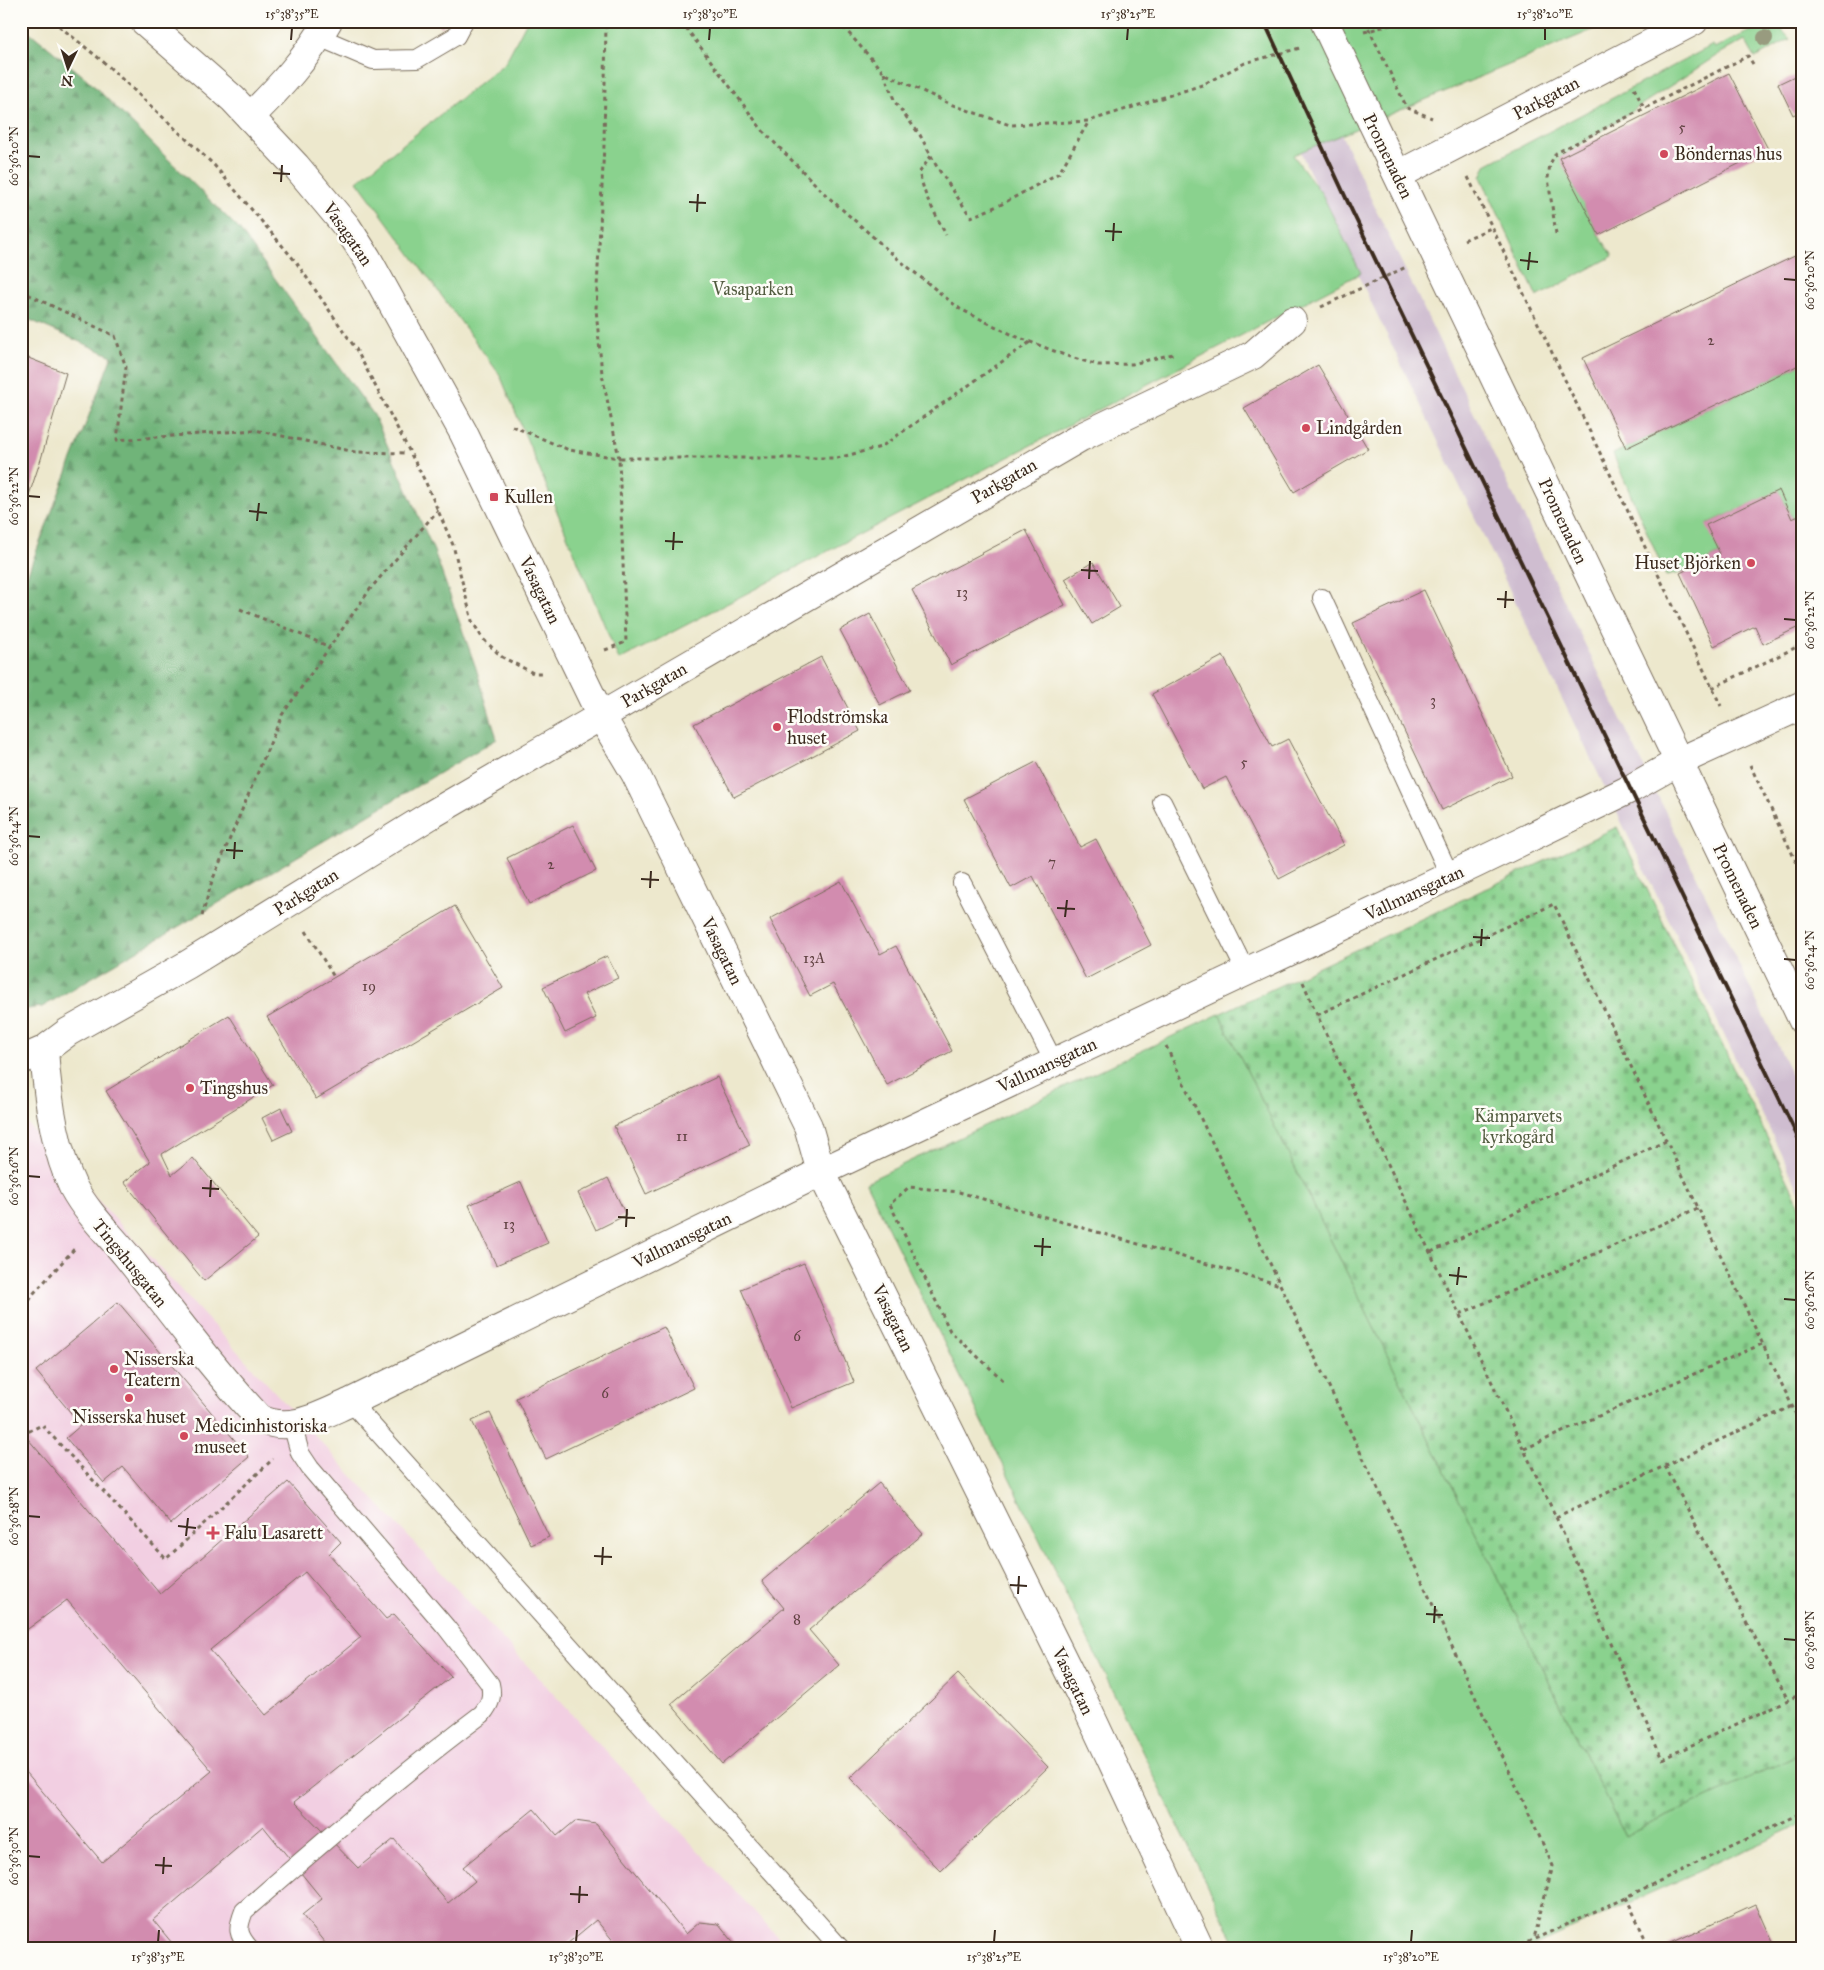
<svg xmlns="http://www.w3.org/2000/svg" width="1824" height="1970" font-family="'IM FELL Great Primer',serif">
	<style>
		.built { fill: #f2cfe2 }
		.railway { fill: #cfbdd0 }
		.forest { fill: url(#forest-firs); stroke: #556f4c }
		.cemetery { fill: url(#cemetery-stones); stroke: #627e56 }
		.green { fill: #8ad28e; stroke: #627e56 }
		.building { fill: #d28caf; fill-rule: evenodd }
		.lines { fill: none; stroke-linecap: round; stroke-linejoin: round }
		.lane-casing { stroke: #796c5b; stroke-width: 20 }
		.street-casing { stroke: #796c5b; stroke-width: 30 }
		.secondary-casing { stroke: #796c5b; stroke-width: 30 }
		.path { stroke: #796c5b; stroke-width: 3; stroke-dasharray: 4 4; stroke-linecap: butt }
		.lane { stroke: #fff; stroke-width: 18 }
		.street { stroke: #fff; stroke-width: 28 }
		.secondary { stroke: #fff; stroke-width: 28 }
		.rail { stroke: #3b2a1e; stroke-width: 4 }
		.street-bridge-casing { stroke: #796c5b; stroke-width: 30; stroke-linecap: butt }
		.path-bridge { stroke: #796c5b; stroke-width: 3; stroke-dasharray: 4 4; stroke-linecap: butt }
		.street-bridge { stroke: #fff; stroke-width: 28 }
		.tree { fill: #989b7f }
		.ticks { fill: none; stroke: #3b2a1e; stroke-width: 2 }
		.poi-dot { fill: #d1495b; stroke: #fdfcf7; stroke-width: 2 }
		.labels { text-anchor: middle; stroke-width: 5; stroke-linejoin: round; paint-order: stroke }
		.number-label { font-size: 15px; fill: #614242 }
		.street-label { font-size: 18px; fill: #3b2a1e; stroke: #fdfcf7 }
		.poi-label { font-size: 18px; fill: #3b2a1e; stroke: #fdfcf7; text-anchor: start }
		.park-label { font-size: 18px; fill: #535c40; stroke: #fdfcf7 }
		.neatline { fill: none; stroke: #3b2a1e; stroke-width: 2 }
		.ticks-label { font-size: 12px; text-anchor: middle; fill: #3b2a1e }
	</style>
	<defs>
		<pattern id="forest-firs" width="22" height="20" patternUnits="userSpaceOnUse" patternTransform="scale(1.25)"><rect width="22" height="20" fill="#6fb479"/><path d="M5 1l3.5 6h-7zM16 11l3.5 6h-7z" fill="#5c9363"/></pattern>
		<pattern id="cemetery-stones" width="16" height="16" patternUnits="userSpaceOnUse" patternTransform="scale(1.25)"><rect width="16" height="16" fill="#8ad28e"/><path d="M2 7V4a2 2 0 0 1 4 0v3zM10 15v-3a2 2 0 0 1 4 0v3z" fill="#78b47a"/></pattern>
	</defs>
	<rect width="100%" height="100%" fill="#fdfcf7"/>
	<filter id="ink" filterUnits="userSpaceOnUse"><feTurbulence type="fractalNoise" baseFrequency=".02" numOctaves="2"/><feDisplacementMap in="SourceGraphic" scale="10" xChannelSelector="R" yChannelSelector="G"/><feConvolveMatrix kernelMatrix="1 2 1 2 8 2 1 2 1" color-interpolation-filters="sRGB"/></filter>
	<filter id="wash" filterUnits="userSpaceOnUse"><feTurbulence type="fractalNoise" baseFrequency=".0096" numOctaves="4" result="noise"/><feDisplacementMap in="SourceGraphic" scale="20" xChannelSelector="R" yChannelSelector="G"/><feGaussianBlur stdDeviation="1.12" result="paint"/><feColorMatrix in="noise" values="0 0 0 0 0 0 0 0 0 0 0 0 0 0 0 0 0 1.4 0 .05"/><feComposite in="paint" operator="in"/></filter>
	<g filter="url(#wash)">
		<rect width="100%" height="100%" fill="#ede8cd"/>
		<path class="built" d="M 21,1117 L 789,1949 L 21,1949 Z"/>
		<path class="railway" d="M 1331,112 L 1372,201 L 1803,1098 L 1803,1199 L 1332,221 L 1291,131 Z"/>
		<path class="forest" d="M 21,25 L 88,80 L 239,229 L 374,415 L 434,551 L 476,668 L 497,739 L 42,1007 L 21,1010 L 21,591 L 112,356 L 21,316 Z"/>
		<path class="cemetery" d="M 1617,827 L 1803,1212 L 1803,1753 L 1625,1836 L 1219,1014 Z"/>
		<path class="green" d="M 527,21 L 1614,21 L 1293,155 L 1322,194 L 1361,273 L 619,660 L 500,375 L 357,181 L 505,63 Z
			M 1767,23 L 1779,27 L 1790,39 L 1755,58 L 1745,40 L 1719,54 L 1560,158 L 1599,235 L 1613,256 L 1537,297 L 1481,177 L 1486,165 L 1713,45 L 1715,48 Z
			M 1803,363 L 1803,514 L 1792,519 L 1779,491 L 1707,524 L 1720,554 L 1680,573 L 1666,576 L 1613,454 Z
			M 1219,1014 L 1625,1836 L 1803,1753 L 1803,1824 L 1527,1949 L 1238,1949 L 866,1182 Z"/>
		<g id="blocks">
			<path class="building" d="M 433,21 L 446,21 L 442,27 Z
				M 1803,72 L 1803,110 L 1793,115 L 1778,84 Z
				M 1729,73 L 1768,149 L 1599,235 L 1559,158 Z
				M 1803,252 L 1803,363 L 1626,448 L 1583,358 Z
				M 21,355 L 66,373 L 41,459 L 22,516 Z
				M 1318,365 L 1368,449 L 1294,492 L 1244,408 Z
				M 1779,490 L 1792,519 L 1803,514 L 1803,625 L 1763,644 L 1755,626 L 1714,646 L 1680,573 L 1720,554 L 1706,525 Z
				M 1026,530 L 1065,605 L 951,665 L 912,590 Z
				M 1093,562 L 1120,607 L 1092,624 L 1065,579 Z
				M 1424,590 L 1512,776 L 1442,810 L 1353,623 Z
				M 870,614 L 910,690 L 880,705 L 840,630 Z
				M 1223,656 L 1272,747 L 1288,739 L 1344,845 L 1279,879 L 1226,777 L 1202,789 L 1152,694 Z
				M 821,657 L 860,731 L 734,797 L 694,724 Z
				M 1036,762 L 1080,847 L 1096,839 L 1151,945 L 1086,979 L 1033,876 L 1011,888 L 964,799 Z
				M 573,825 L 596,871 L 529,904 L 507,858 Z
				M 841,881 L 880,954 L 896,946 L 952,1051 L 887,1085 L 833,984 L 810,996 L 770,919 Z
				M 455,906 L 503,988 L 316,1099 L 267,1017 Z
				M 607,956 L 618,978 L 584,994 L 596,1018 L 565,1033 L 543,987 Z
				M 229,1015 L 273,1085 L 162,1154 L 172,1175 L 193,1158 L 258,1237 L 204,1281 L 124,1182 L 150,1162 L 106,1091 Z
				M 717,1077 L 750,1145 L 646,1194 L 614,1126 Z
				M 281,1108 L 292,1131 L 273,1140 L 262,1118 Z
				M 608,1178 L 626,1215 L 596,1230 L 578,1193 Z
				M 521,1182 L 548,1243 L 496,1265 L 469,1205 Z
				M 804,1263 L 854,1382 L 791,1408 L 741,1289 Z
				M 118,1302 L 249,1457 L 171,1524 L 123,1467 L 104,1483 L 66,1438 L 81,1425 L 36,1371 Z
				M 664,1327 L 694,1388 L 546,1459 L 516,1398 Z
				M 490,1413 L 549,1537 L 531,1545 L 472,1421 Z
				M 28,1439 L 160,1594 L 288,1482 L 341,1542 L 329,1554 L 386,1619 L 394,1614 L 451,1677 L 294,1802 L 358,1868 L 394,1839 L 448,1903 L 475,1881 L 463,1867 L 534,1809 L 557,1836 L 575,1821 L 596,1824 L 686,1934 L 700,1922 L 719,1924 L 739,1949 L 620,1949 L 596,1920 L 561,1949 L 330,1949 L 302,1915 L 322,1899 L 263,1826 L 153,1920 L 177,1949 L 21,1949 L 21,1766 L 102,1862 L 212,1771 L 67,1600 L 21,1634 L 21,1445 ZM 305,1572 L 361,1637 L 266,1715 L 210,1650 Z
				M 879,1483 L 923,1534 L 809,1630 L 839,1665 L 722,1764 L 671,1704 L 784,1608 L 762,1581 Z
				M 958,1674 L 1048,1767 L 941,1871 L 850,1778 Z
				M 1756,1904 L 1776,1949 L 1671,1949 L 1669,1944 Z"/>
		</g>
	</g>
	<g filter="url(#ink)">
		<use href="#blocks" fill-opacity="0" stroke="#796c5b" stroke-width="1"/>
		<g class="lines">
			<g class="lane-casing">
				<path id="lane" d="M 319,37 L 373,60 L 417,59 L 456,36 L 464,21
					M 1322,598 L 1450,876
					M 1162,802 L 1246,972
					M 962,883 L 1054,1062
					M 351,1402 L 841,1949
					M 250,1949 C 237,1934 237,1929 244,1911 C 322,1843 399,1776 482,1714 C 490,1704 493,1697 490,1684 L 446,1627 L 310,1468 L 300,1453 L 292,1424"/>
			</g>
			<g class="street-casing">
				<path id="street" d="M 250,117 C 279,88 308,57 328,21
					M 1371,120 L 1803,1021
					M 1398,175 L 1694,21
					M 44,1050 C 47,1093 54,1148 73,1187 C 87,1213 108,1233 127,1256 C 170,1310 212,1368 259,1418 C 289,1435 323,1414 351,1402 L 821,1172 L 1475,864 L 1630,789 L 1678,762 L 1803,705
					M 21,1060 L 44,1050 L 68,1032 L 187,965 L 429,816 L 1081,437 L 1253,355 L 1292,321"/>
			</g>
			<g class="secondary-casing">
				<path id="secondary" d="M 144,21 L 233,99 L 296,166 L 347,227 L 367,258 L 463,432 L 601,716 L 635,773 L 808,1126 L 821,1172 L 1087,1708 L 1200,1949"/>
			</g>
			<path class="path" d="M 53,21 L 106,64 L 214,165 L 296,262 L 356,349 L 426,483 L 453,545 L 472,621 L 483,639 L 502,657 L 533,673 L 543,673
				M 681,21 L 763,131 L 826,195 L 898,259 L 960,309 L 1015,336 L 1067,356 L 1098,365 L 1132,364 L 1173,354
				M 838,21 L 884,73 L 950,104 L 1010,125 L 1089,121 L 1202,85 L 1245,63 L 1300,48
				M 1364,32 L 1405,21
				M 884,73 L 895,102 L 920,135 L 937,167 L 971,217 L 1000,205 L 1059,173 L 1089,121
				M 1634,88 L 1644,108
				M 1407,108 L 1432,118
				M 931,156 L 919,173 L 926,196 L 946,235
				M 1468,177 L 1721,706
				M 1556,234 L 1548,178 L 1550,164 L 1556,153 L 1748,56 L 1753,64
				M 1464,240 L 1493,227
				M 21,291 L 115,336 L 126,367 L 117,440 L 255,430 L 355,452 L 406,453
				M 1321,307 L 1406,267
				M 512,426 L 569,450 L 619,458 L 602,374 L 596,309 L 604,145 L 606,21
				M 240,609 L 330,647
				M 605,650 L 626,642 L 619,458 L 837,458 L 881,447 L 1030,342
				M 1712,688 L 1803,644
				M 1750,765 L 1803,876
				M 202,916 L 212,881 L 282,715 L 371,588 L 438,510
				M 306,931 L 334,977
				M 1303,982 L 1317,1015 L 1556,1517 L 1662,1759 L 1803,1693
				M 1317,1015 L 1554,904 L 1803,1429
				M 1166,1046 L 1420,1577 L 1553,1866 L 1533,1939
				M 1431,1252 L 1666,1141
				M 21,1314 L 34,1293 L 76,1247
				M 1460,1314 L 1698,1208
				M 1003,1380 L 950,1331 L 890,1204 L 909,1187 L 959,1192 L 1280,1285
				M 21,1435 L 42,1425 L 166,1559 L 273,1459
				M 1524,1449 L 1762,1344
				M 1665,1466 L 1788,1700
				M 1556,1517 L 1792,1406
				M 1626,1897 L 1650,1949
				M 1513,1949 L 1626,1897 L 1803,1812"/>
			<use href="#lane" class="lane"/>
			<use href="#street" class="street"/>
			<use href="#secondary" class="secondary"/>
			<path class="rail" d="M 1264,21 L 1352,211 L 1803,1148"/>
			<g class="street-bridge-casing">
				<path id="street-bridge" d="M 1324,21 L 1371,120"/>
			</g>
			<path class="path-bridge" d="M 1365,21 L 1407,108"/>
			<use href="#street-bridge" class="street-bridge"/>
		</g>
		<circle class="tree" cx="1765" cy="38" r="8"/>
	</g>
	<path class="ticks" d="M 291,40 L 292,28M 709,40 L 710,28M 1127,40 L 1128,28M 1545,40 L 1545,28M 28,156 L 40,157M 273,173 L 290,174M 281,182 L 282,165M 689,202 L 706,203M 697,212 L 698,194M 1105,231 L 1122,232M 1113,241 L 1114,223M 1520,260 L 1538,262M 1528,270 L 1530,252M 1784,279 L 1796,280M 28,496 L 40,497M 249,511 L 267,513M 257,521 L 259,503M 665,541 L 683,542M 673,550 L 674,532M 1081,570 L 1098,571M 1089,579 L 1090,561M 1497,599 L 1514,600M 1505,608 L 1506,591M 1784,619 L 1796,620M 28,836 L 40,837M 226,850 L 243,851M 234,859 L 235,842M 641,879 L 659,880M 650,888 L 651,871M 1057,908 L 1075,909M 1065,917 L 1067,900M 1473,937 L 1490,938M 1481,946 L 1482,929M 1784,959 L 1796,960M 28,1176 L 40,1177M 202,1188 L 219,1189M 210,1197 L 211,1180M 618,1217 L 635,1218M 626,1227 L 627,1209M 1034,1246 L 1051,1247M 1042,1256 L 1043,1238M 1449,1275 L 1467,1277M 1457,1285 L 1459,1267M 1784,1299 L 1796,1300M 28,1516 L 40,1517M 178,1526 L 196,1528M 186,1536 L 188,1518M 594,1556 L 612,1557M 602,1565 L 603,1547M 1010,1585 L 1027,1586M 1018,1594 L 1019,1576M 1426,1614 L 1443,1615M 1434,1623 L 1435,1606M 1784,1639 L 1796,1640M 28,1856 L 40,1857M 155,1865 L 172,1866M 163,1874 L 164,1857M 570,1894 L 588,1895M 579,1903 L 580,1886M 158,1942 L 159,1930M 576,1942 L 577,1930M 994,1942 L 995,1930M 1411,1942 L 1412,1930"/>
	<g class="poi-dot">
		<circle cx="1664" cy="154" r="5"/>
		<circle cx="1306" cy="428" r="5"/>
		<rect x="489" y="492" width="10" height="10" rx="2.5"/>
		<circle cx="1751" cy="563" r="5"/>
		<circle cx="777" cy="727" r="5"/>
		<circle cx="190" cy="1088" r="5"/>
		<circle cx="114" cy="1369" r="5"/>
		<circle cx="129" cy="1398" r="5"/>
		<circle cx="184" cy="1436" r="5"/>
		<path d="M210.5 1525.5h5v5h5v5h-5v5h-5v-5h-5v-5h5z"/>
	</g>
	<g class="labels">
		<g class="number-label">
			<text x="1682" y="132">5</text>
			<text x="1711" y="345">2</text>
			<text x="962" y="597">13</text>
			<text x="1433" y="705">3</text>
			<text x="1244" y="767">5</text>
			<text x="1052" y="867">7</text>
			<text x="551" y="869">2</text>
			<text x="814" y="963">13A</text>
			<text x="369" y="991">19</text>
			<text x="682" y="1141">11</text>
			<text x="509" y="1229">13</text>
			<text x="797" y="1341">6</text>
			<text x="605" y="1398">6</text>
			<text x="797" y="1624">8</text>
		</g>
		<g class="street-label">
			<text transform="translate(1546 98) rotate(-28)" y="6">Parkgatan</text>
			<text transform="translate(1388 156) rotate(64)" y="6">Promenaden</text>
			<text transform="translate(348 234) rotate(55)" y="6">Vasagatan</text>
			<text transform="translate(1004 481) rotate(-30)" y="6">Parkgatan</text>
			<text transform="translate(1563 521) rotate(65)" y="6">Promenaden</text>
			<text transform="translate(540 590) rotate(64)" y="6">Vasagatan</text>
			<text transform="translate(654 685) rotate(-30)" y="6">Parkgatan</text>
			<text transform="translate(1738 886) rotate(64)" y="6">Promenaden</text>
			<text transform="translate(306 892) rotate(-32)" y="6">Parkgatan</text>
			<text transform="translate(1414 893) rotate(-25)" y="6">Vallmansgatan</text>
			<text transform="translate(722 951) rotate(64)" y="6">Vasagatan</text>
			<text transform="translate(1047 1065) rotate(-25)" y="6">Vallmansgatan</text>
			<text transform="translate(682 1240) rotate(-26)" y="6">Vallmansgatan</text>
			<text transform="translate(130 1263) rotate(51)" y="6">Tingshusgatan</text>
			<text transform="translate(893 1318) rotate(64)" y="6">Vasagatan</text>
			<text transform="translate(1073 1681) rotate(64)" y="6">Vasagatan</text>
		</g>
		<g class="poi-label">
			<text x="1674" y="160">Böndernas hus</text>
			<text x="1316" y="434">Lindgården</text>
			<text x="504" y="503">Kullen</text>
			<text x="1741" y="569" text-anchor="end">Huset Björken</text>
			<text x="787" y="723">Flodströmska<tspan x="787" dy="21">huset</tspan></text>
			<text x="200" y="1094">Tingshus</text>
			<text x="124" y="1365">Nisserska<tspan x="124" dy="21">Teatern</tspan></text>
			<text x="129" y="1423" text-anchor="middle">Nisserska huset</text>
			<text x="194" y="1432">Medicinhistoriska<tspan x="194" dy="21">museet</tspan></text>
			<text x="224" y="1539">Falu Lasarett</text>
		</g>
		<g class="park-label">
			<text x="753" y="295">Vasaparken</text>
			<text x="1518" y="1122">Kämparvets<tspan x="1518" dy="21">kyrkogård</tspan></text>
		</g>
	</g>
	<rect width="1824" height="1970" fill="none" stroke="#fdfcf7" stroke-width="55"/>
	<g transform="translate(68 68) rotate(184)" stroke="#fdfcf7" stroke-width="4" paint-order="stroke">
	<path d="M0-4L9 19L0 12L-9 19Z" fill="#3b2a1e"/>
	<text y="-8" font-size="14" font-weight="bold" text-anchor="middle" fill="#3b2a1e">N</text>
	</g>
	<rect x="28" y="28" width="1768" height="1914" class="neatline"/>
	<g class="ticks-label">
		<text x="292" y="18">15°38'35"E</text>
		<text x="710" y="18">15°38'30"E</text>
		<text x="1128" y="18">15°38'25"E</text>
		<text x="1545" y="18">15°38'20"E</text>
		<text transform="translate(14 156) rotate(-90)" y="4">60°36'20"N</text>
		<text transform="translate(1810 280) rotate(-90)" y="4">60°36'20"N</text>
		<text transform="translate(14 496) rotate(-90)" y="4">60°36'22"N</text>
		<text transform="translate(1810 620) rotate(-90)" y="4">60°36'22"N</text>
		<text transform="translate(14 836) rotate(-90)" y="4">60°36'24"N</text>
		<text transform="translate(1810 960) rotate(-90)" y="4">60°36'24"N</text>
		<text transform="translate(14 1176) rotate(-90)" y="4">60°36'26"N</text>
		<text transform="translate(1810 1300) rotate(-90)" y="4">60°36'26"N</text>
		<text transform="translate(14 1516) rotate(-90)" y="4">60°36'28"N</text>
		<text transform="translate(1810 1640) rotate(-90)" y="4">60°36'28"N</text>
		<text transform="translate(14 1856) rotate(-90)" y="4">60°36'30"N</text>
		<text x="158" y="1961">15°38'35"E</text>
		<text x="576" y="1961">15°38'30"E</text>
		<text x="994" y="1961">15°38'25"E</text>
		<text x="1411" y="1961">15°38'20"E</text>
	</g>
</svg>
